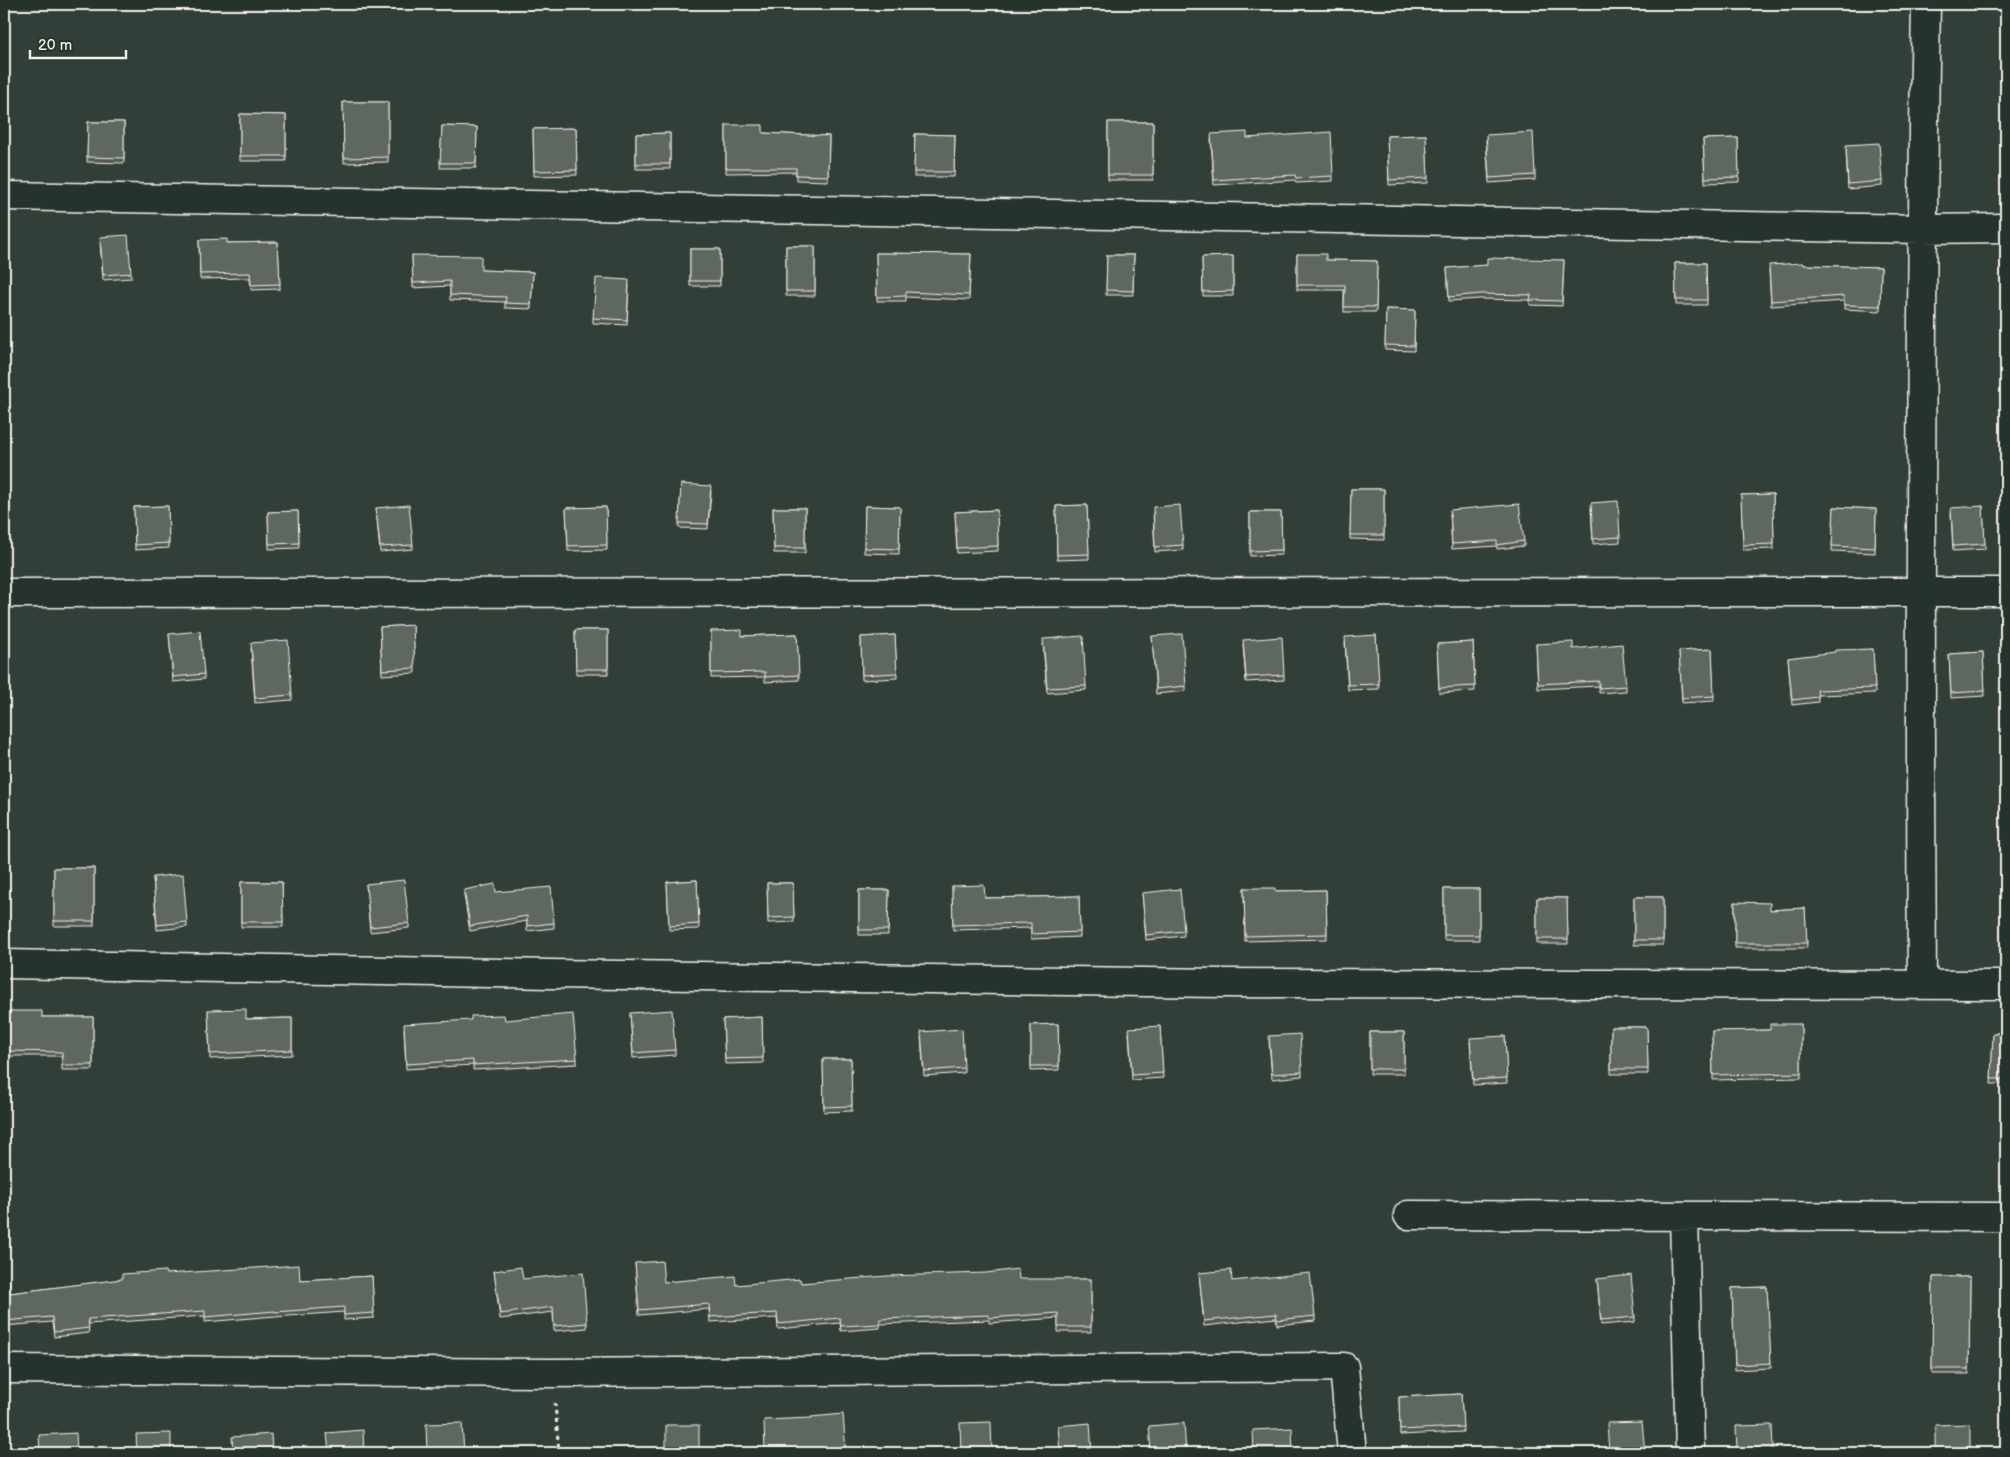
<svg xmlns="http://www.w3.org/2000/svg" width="2010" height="1457" font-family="'Balsamiq Sans',sans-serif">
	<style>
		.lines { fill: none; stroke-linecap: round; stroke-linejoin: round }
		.minor-casing { stroke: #f4f1e8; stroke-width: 31 }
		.path { stroke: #f4f1e8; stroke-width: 3; stroke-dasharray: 4 4; stroke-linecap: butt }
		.minor { stroke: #26332d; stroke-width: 28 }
		.wall { fill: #525953; stroke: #f4f1e8 }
		.building { fill: #5f6861; stroke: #f4f1e8 }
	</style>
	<rect width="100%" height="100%" fill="#323e38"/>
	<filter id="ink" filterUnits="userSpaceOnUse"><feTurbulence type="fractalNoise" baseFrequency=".02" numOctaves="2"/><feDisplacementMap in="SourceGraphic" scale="10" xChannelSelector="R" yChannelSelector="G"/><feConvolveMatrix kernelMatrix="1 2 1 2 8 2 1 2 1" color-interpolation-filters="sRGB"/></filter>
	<g filter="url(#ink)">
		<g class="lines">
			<g class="minor-casing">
				<path id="minor" d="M 4,196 L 1922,229 L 2006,228
					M 4,593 L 2006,592
					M 4,964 L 550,974 L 1222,983 L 2006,985
					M 1922,985 C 1920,658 1920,331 1926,4
					M 1408,1215 L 2006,1217
					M 1684,1216 L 1690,1453
					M 4,1369 L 552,1373 L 1344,1367 L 1352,1453"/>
			</g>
			<path class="path" d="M 555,1403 L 559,1453"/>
			<use href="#minor" class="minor"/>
		</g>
		<path class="wall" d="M 343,102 L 388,102 L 388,162 L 344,163 Z
			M 240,114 L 286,115 L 286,161 L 240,161 Z
			M 88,122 L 124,122 L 124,163 L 87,162 Z
			M 1108,122 L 1153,122 L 1153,180 L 1108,180 Z
			M 726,125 L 763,133 L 829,136 L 828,181 L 796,180 L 796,172 L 726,173 Z
			M 442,126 L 477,127 L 476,168 L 440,168 Z
			M 576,128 L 577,175 L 534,176 L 533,129 Z
			M 670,133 L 670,169 L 636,169 L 636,134 Z
			M 915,134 L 955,135 L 954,177 L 914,177 Z
			M 1426,135 L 1428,183 L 1389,185 L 1387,136 Z
			M 1247,138 L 1333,176 L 1333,181 L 1296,183 L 1295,180 L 1214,185 L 1211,139 Z
			M 1738,138 L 1739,182 L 1705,183 L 1703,139 Z
			M 1486,140 L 1535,175 L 1535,180 L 1489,183 Z
			M 1846,150 L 1882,181 L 1882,186 L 1848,189 Z
			M 199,240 L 227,243 L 278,242 L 280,289 L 251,290 L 250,278 L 200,279 Z
			M 100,242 L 131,273 L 131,278 L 103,280 Z
			M 786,246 L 815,246 L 815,296 L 786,296 Z
			M 690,249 L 720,249 L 720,286 L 690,286 Z
			M 876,253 L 971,254 L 969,300 L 906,297 L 906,301 L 877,301 Z
			M 1297,254 L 1326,260 L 1377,261 L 1376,312 L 1344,312 L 1344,290 L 1297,290 Z
			M 412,255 L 481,270 L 533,272 L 531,309 L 505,308 L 505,302 L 450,300 L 450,286 L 413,288 Z
			M 1107,255 L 1134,255 L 1133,295 L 1106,295 Z
			M 1233,256 L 1233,296 L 1203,296 L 1202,257 Z
			M 1564,260 L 1562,306 L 1530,305 L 1530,300 L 1480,299 L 1449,301 L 1447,268 Z
			M 1675,263 L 1706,263 L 1707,305 L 1676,305 Z
			M 1804,265 L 1881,267 L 1880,311 L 1844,309 L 1844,301 L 1771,306 L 1769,270 Z
			M 629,285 L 627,325 L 593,323 L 593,318 Z
			M 1386,309 L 1415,310 L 1414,351 L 1385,350 Z
			M 681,484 L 711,491 L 708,529 L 679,528 Z
			M 1351,489 L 1384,489 L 1384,540 L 1350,539 Z
			M 1773,494 L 1774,549 L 1743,550 L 1741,495 Z
			M 1087,505 L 1089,559 L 1057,560 L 1056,506 Z
			M 168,506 L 169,548 L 135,550 L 134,507 Z
			M 865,506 L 900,507 L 899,554 L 864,553 Z
			M 1983,506 L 1985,549 L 1953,551 L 1951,513 Z
			M 606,507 L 607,550 L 568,551 L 566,508 Z
			M 1834,507 L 1876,509 L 1875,553 L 1832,551 Z
			M 376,508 L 413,545 L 413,549 L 380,552 Z
			M 773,508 L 805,508 L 805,553 L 774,553 Z
			M 1591,508 L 1620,537 L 1620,542 L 1593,544 Z
			M 997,510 L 998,551 L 957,553 L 955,512 Z
			M 298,511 L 299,548 L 269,549 L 268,512 Z
			M 1153,512 L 1183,545 L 1183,550 L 1155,552 Z
			M 1250,512 L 1281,512 L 1282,555 L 1250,556 Z
			M 1450,514 L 1524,541 L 1524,546 L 1497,549 L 1497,546 L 1452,549 Z
			M 413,625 L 415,673 L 382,675 L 380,627 Z
			M 575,630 L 608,630 L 608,674 L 576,674 Z
			M 711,631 L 742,636 L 797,634 L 799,680 L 765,682 L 765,677 L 711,678 Z
			M 169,634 L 204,674 L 204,679 L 173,682 Z
			M 895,635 L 897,678 L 862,680 L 861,637 Z
			M 1376,635 L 1379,689 L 1348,690 L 1345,642 Z
			M 1152,636 L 1186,686 L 1186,691 L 1156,694 Z
			M 1473,642 L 1475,691 L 1439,693 L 1437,644 Z
			M 1043,644 L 1086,686 L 1086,690 L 1047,693 Z
			M 1536,644 L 1573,649 L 1626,686 L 1626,691 L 1599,693 L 1599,686 L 1538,689 Z
			M 1243,645 L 1284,675 L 1284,680 L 1246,682 Z
			M 251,648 L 292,695 L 292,700 L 255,703 Z
			M 1712,649 L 1714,701 L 1682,703 L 1679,651 Z
			M 1873,649 L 1875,693 L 1818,695 L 1818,702 L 1792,705 L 1788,658 Z
			M 1983,652 L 1985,696 L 1951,698 L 1949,654 Z
			M 54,868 L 94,868 L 94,926 L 54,926 Z
			M 153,877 L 187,922 L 187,927 L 157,930 Z
			M 697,880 L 699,929 L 669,930 L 667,882 Z
			M 241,882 L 282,882 L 283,927 L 241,927 Z
			M 767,883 L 793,883 L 794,922 L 768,923 Z
			M 366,884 L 409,923 L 409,928 L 370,932 Z
			M 952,886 L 985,898 L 1079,896 L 1080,937 L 1031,939 L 1031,928 L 953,930 Z
			M 1244,888 L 1275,891 L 1326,890 L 1327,939 L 1245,941 Z
			M 1444,889 L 1479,889 L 1479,940 L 1444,940 Z
			M 464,890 L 496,892 L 554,923 L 554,928 L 527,931 L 527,921 L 470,931 L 464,895 Z
			M 859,890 L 889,890 L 888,935 L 859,935 Z
			M 1142,893 L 1184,931 L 1184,936 L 1146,940 Z
			M 1634,897 L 1663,897 L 1663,945 L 1634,945 Z
			M 1537,898 L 1567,898 L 1568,944 L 1537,944 Z
			M 1735,902 L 1770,910 L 1805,908 L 1807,948 L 1735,948 Z
			M 208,1010 L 246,1019 L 292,1018 L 292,1055 L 210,1059 Z
			M 5,1011 L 42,1017 L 93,1017 L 93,1070 L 62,1070 L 62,1056 L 4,1056 Z
			M 630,1013 L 675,1050 L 675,1055 L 633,1058 Z
			M 762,1017 L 763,1063 L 725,1064 L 723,1019 Z
			M 505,1020 L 577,1059 L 577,1064 L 473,1070 L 473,1065 L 406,1069 L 404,1029 Z
			M 1058,1024 L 1059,1070 L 1031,1071 L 1031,1025 Z
			M 1801,1024 L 1801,1078 L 1713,1080 L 1712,1031 L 1770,1030 Z
			M 1160,1026 L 1163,1078 L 1132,1080 L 1129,1033 Z
			M 1611,1027 L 1647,1027 L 1648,1074 L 1611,1074 Z
			M 1370,1032 L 1404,1032 L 1404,1074 L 1370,1074 Z
			M 1993,1033 L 2006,1033 L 2006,1084 L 1991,1084 Z
			M 1505,1036 L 1507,1083 L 1473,1085 L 1470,1042 Z
			M 921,1037 L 964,1068 L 964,1073 L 924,1076 Z
			M 1269,1041 L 1302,1072 L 1302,1076 L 1272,1079 Z
			M 823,1059 L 851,1059 L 852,1111 L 824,1112 Z
			M 635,1263 L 664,1282 L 736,1285 L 801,1283 L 1091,1279 L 1091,1332 L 1058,1332 L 1058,1318 L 989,1323 L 989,1320 L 880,1324 L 880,1328 L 841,1331 L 840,1323 L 778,1329 L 777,1318 L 710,1322 L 709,1309 L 639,1315 Z
			M 494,1271 L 587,1323 L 587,1328 L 554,1331 L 553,1312 L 500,1319 Z
			M 1199,1273 L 1232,1281 L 1315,1316 L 1315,1321 L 1277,1325 L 1276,1318 L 1204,1326 Z
			M 166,1274 L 300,1280 L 372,1276 L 374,1318 L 344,1320 L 344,1312 L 275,1317 L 275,1316 L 205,1322 L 205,1316 L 88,1324 L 89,1333 L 54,1337 L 52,1322 L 4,1326 L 4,1282 L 10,1293 Z
			M 1933,1277 L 1970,1277 L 1969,1374 L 1932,1374 Z
			M 1597,1279 L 1635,1317 L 1635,1322 L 1601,1325 Z
			M 1767,1287 L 1771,1368 L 1735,1370 L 1732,1288 Z
			M 1461,1394 L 1463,1432 L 1400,1435 L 1399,1397 Z"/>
		<path class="building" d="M 343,102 L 388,102 L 388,157 L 344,158 Z
			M 240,114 L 286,115 L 286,156 L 240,156 Z
			M 88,122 L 124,122 L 124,158 L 87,157 Z
			M 1108,122 L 1153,122 L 1153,175 L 1108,175 Z
			M 726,125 L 763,125 L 763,133 L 829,136 L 828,176 L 796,175 L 796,168 L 726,168 Z
			M 442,126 L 477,127 L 476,163 L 440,163 Z
			M 576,128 L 577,170 L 534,171 L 533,129 Z
			M 1247,132 L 1247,138 L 1331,132 L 1333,176 L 1296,178 L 1295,175 L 1214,180 L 1211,134 Z
			M 1533,132 L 1535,175 L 1489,178 L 1486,135 Z
			M 670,133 L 670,164 L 636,164 L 636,134 Z
			M 915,134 L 955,135 L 954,172 L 914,172 Z
			M 1426,135 L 1428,178 L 1389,180 L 1387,136 Z
			M 1738,138 L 1739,177 L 1705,178 L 1703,139 Z
			M 1879,143 L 1882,181 L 1848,184 L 1846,145 Z
			M 128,235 L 131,273 L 103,275 L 100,237 Z
			M 227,239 L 227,243 L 278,242 L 280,284 L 251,285 L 250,273 L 200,274 L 199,240 Z
			M 786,246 L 815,246 L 815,291 L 786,291 Z
			M 690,249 L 720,249 L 720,281 L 690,281 Z
			M 876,253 L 971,254 L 969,295 L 906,292 L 906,296 L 877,297 Z
			M 1297,254 L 1326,254 L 1326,260 L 1377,261 L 1376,307 L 1344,307 L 1345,285 L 1297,285 Z
			M 412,255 L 481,256 L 481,270 L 533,272 L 531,304 L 505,303 L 506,297 L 450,295 L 450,281 L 413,283 Z
			M 1107,255 L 1134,255 L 1133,291 L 1106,290 Z
			M 1233,256 L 1233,291 L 1203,292 L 1202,257 Z
			M 1487,258 L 1564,260 L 1562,301 L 1530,300 L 1531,295 L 1480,294 L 1449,297 L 1447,268 L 1487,265 Z
			M 1675,263 L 1706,263 L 1707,300 L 1676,300 Z
			M 1803,263 L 1804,265 L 1881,267 L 1880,306 L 1844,305 L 1844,296 L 1771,301 L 1769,265 Z
			M 596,278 L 629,280 L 627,320 L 593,318 Z
			M 1386,309 L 1415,310 L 1414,346 L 1385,345 Z
			M 681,484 L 711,486 L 708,524 L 679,523 Z
			M 1351,489 L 1384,489 L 1384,535 L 1350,535 Z
			M 1773,494 L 1774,544 L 1743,545 L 1741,495 Z
			M 1618,501 L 1620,537 L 1593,539 L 1591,503 Z
			M 1519,504 L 1524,541 L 1497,545 L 1497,541 L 1452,544 L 1450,510 Z
			M 409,505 L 413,545 L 380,547 L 376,508 Z
			M 1087,505 L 1089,554 L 1057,555 L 1056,506 Z
			M 1180,505 L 1183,545 L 1155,547 L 1153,507 Z
			M 168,506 L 169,543 L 135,545 L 134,507 Z
			M 865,506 L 900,507 L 899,549 L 864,548 Z
			M 1983,506 L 1985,544 L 1953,546 L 1951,508 Z
			M 606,507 L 607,545 L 568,546 L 566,508 Z
			M 1834,507 L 1876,509 L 1875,548 L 1832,546 Z
			M 773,508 L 805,508 L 805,548 L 774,548 Z
			M 997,510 L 998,546 L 957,548 L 955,512 Z
			M 298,511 L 299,543 L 269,544 L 268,512 Z
			M 1250,512 L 1281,512 L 1282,550 L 1250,551 Z
			M 413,625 L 415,668 L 382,670 L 380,627 Z
			M 575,630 L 608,630 L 608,669 L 576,669 Z
			M 742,630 L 742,636 L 797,634 L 799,675 L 765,677 L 765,672 L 711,673 L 711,631 Z
			M 200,631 L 204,674 L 173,677 L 169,634 Z
			M 1182,634 L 1186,686 L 1156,689 L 1152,636 Z
			M 895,635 L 897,673 L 862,675 L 861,637 Z
			M 1376,635 L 1379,684 L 1348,685 L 1345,637 Z
			M 1083,636 L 1086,686 L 1047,688 L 1043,639 Z
			M 1282,637 L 1284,675 L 1246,677 L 1243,640 Z
			M 288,640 L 292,695 L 255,698 L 251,643 Z
			M 1473,642 L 1475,686 L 1439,688 L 1437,644 Z
			M 1573,642 L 1573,649 L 1622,644 L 1626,686 L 1599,688 L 1599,681 L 1538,684 L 1536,644 Z
			M 1712,649 L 1714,696 L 1682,698 L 1679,651 Z
			M 1873,649 L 1875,688 L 1817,690 L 1818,697 L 1792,700 L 1788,658 L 1835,652 L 1835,650 Z
			M 1983,652 L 1985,691 L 1951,693 L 1949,654 Z
			M 54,868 L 94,868 L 94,921 L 54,921 Z
			M 183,874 L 187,922 L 157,925 L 153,877 Z
			M 404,880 L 409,923 L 370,927 L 366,884 Z
			M 697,880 L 699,924 L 669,926 L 667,882 Z
			M 241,882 L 282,882 L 283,922 L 241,922 Z
			M 767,883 L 793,883 L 794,917 L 768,918 Z
			M 495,884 L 496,892 L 551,887 L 554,923 L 527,926 L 527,916 L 470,926 L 464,890 Z
			M 984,885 L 985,898 L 1079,896 L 1080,932 L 1031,934 L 1031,923 L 953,925 L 952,886 Z
			M 1244,888 L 1275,888 L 1275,891 L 1326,890 L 1327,934 L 1245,936 Z
			M 1180,889 L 1184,931 L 1146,935 L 1142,893 Z
			M 1444,889 L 1479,889 L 1479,935 L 1444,935 Z
			M 859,890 L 889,890 L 888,930 L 859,930 Z
			M 1634,897 L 1663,897 L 1663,940 L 1634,940 Z
			M 2004,897 L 2006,897 L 2006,938 L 2005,938 Z
			M 1537,898 L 1567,898 L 1568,939 L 1537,939 Z
			M 1735,902 L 1770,903 L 1770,910 L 1805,908 L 1807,943 L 1735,943 Z
			M 246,1009 L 246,1019 L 292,1018 L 292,1050 L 210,1054 L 208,1010 Z
			M 672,1010 L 675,1050 L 633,1053 L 630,1013 Z
			M 5,1011 L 42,1011 L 42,1017 L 93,1017 L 93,1065 L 62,1065 L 62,1052 L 4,1051 Z
			M 573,1014 L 577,1059 L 473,1065 L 473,1060 L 406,1064 L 404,1024 L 471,1020 L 471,1016 L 504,1015 L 505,1020 Z
			M 762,1017 L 763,1058 L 725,1059 L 723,1019 Z
			M 1058,1024 L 1059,1066 L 1031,1066 L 1031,1025 Z
			M 1770,1024 L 1801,1024 L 1801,1073 L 1713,1075 L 1712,1031 L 1770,1030 Z
			M 1160,1026 L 1163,1073 L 1132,1075 L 1129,1028 Z
			M 1611,1027 L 1647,1027 L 1648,1069 L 1611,1069 Z
			M 962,1029 L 964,1068 L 924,1071 L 921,1032 Z
			M 1370,1032 L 1404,1032 L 1404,1069 L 1370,1069 Z
			M 1993,1033 L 2006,1033 L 2006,1079 L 1991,1079 Z
			M 1300,1034 L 1302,1072 L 1272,1074 L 1269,1036 Z
			M 1505,1036 L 1507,1078 L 1473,1080 L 1470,1038 Z
			M 823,1059 L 851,1059 L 852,1106 L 824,1107 Z
			M 662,1261 L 664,1282 L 735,1276 L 736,1285 L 800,1279 L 801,1283 L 887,1276 L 986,1273 L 1018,1269 L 1019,1279 L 1091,1279 L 1091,1327 L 1058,1327 L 1058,1313 L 989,1318 L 989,1315 L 880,1319 L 880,1324 L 841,1326 L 840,1318 L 778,1324 L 777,1313 L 710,1317 L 709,1304 L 639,1310 L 635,1263 Z
			M 299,1265 L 300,1280 L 372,1276 L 374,1313 L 344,1315 L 344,1307 L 275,1312 L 275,1311 L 205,1317 L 205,1311 L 88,1319 L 89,1328 L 54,1332 L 52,1317 L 4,1321 L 4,1282 L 9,1281 L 10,1293 L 122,1279 L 122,1274 L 165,1271 L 166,1274 Z
			M 521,1267 L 523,1279 L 583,1273 L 587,1323 L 554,1326 L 553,1307 L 500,1314 L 494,1271 Z
			M 1231,1270 L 1232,1281 L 1310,1273 L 1315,1316 L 1277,1320 L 1276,1314 L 1204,1321 L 1199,1273 Z
			M 1631,1275 L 1635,1317 L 1601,1320 L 1597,1279 Z
			M 1933,1277 L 1970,1277 L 1969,1369 L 1932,1369 Z
			M 1767,1287 L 1771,1363 L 1735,1365 L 1732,1288 Z
			M 1461,1394 L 1463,1427 L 1400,1430 L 1399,1397 Z
			M 843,1414 L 846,1453 L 765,1453 L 764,1420 L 812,1418 L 811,1417 Z
			M 991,1422 L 992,1453 L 961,1453 L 960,1423 Z
			M 1642,1422 L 1645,1453 L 1609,1453 L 1607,1423 Z
			M 462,1423 L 464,1453 L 427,1453 L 426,1424 Z
			M 1090,1423 L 1092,1453 L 1060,1453 L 1058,1426 Z
			M 1184,1423 L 1186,1453 L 1151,1453 L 1149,1426 Z
			M 1970,1424 L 1970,1453 L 1935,1453 L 1935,1425 Z
			M 666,1425 L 699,1425 L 699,1453 L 666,1453 Z
			M 1772,1425 L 1773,1453 L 1737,1453 L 1736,1426 Z
			M 1292,1428 L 1293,1453 L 1254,1453 L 1253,1430 Z
			M 363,1430 L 364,1453 L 329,1453 L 327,1433 Z
			M 76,1433 L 77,1453 L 40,1453 L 39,1435 Z
			M 171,1433 L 171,1453 L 137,1453 L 136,1434 Z
			M 271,1434 L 272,1453 L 233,1453 L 232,1437 Z"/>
	</g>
	<rect width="2010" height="1457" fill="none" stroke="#26332d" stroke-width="20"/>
	<rect x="10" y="10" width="1990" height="1437" fill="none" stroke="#f4f1e8" stroke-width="2" filter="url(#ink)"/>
	<path d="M30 50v8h96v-8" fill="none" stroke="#f4f1e8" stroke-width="2.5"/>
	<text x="38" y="50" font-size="15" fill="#f4f1e8" stroke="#26332d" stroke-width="4" paint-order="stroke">20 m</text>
</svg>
